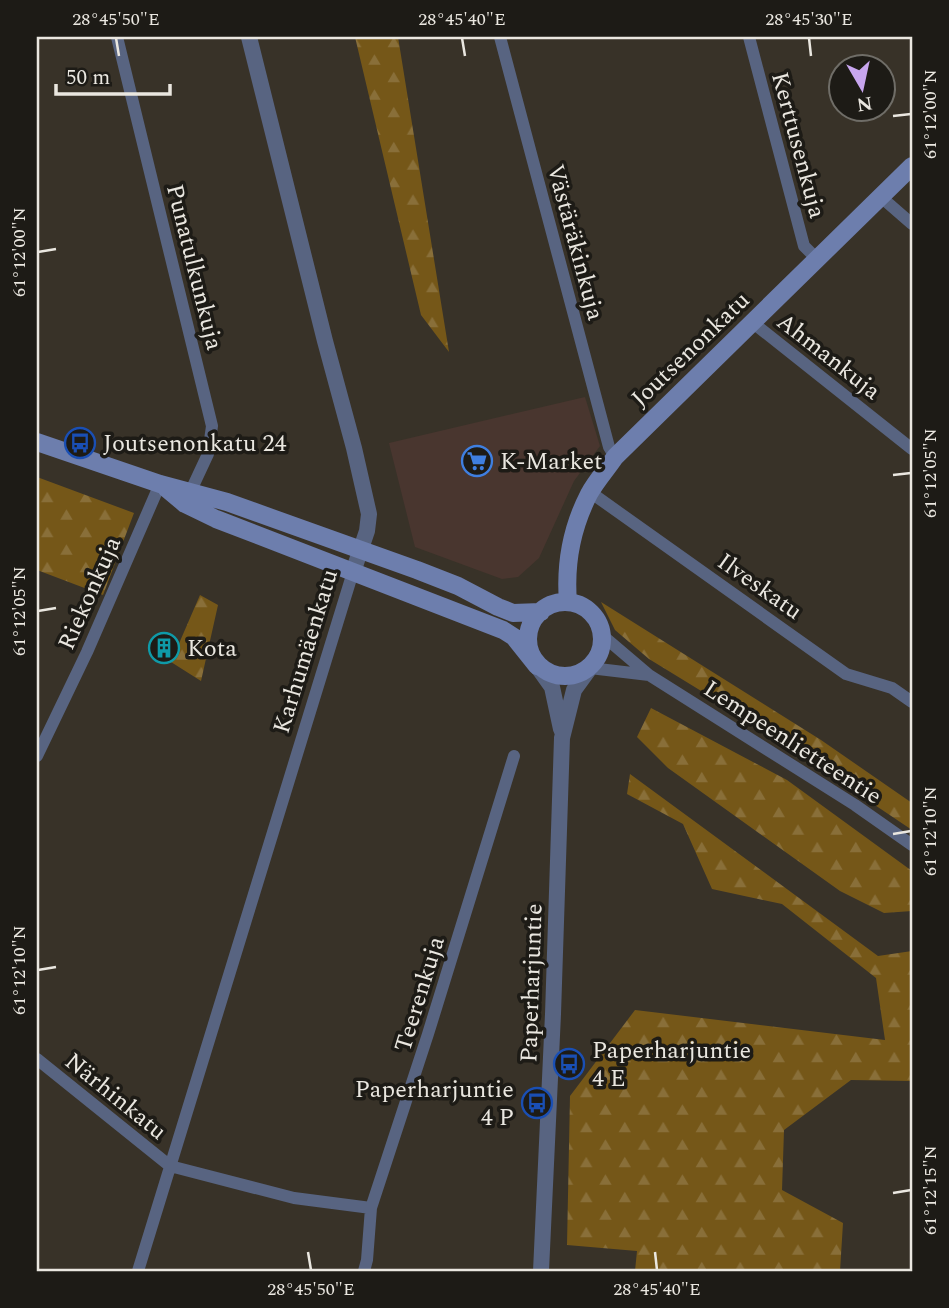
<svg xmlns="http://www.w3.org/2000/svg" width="949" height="1308" font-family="Spectral,serif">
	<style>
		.commercial { fill: #49362f }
		.forest { fill: url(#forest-firs) }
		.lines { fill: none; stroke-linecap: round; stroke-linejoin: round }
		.minor { stroke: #586481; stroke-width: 12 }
		.tertiary { stroke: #586481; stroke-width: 16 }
		.secondary { stroke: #6d7ead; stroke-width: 18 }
		.ticks { fill: none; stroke: #eae7e0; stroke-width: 2.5 }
		.labels { text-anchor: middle; stroke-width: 7; stroke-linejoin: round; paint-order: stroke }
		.street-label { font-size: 24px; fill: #eae7e0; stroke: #1d1b16 }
		.poi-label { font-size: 24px; fill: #eae7e0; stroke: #1d1b16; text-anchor: start }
		.neatline { fill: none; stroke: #eae7e0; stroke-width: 2.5 }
		.ticks-label { font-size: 18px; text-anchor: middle; fill: #eae7e0 }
	</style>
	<defs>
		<pattern id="forest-firs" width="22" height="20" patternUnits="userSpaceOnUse" patternTransform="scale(1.75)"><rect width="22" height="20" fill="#755718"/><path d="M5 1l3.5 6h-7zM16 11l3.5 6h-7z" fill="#896f39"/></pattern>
	</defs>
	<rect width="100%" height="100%" fill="#383228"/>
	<path class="commercial" d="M 585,397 L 600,446 L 574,481 L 539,558 L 518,577 L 502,579 L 415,547 L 389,443 Z"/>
	<path class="forest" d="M 355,37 L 398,37 L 449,352 L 421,315 Z
		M 37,477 L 134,513 L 103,595 L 37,570 Z
		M 200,595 L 218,605 L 201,681 L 171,662 Z
		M 601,602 L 821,740 L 912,803 L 912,830 L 747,719 L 649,659 L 615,630 Z
		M 651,708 L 787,780 L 912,871 L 912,911 L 884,913 L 840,891 L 668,768 L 637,737 Z
		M 630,774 L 878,956 L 912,951 L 912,1081 L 851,1080 L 784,1130 L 782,1190 L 843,1223 L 840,1271 L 635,1271 L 637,1251 L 567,1245 L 570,1096 L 635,1010 L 885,1040 L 876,978 L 782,904 L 712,889 L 683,824 L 627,794 Z"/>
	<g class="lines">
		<path class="minor" d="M 117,37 L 212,426 L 208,454 L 187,499
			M 500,37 L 609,447 L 615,457
			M 749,37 L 804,246 L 817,259
			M 881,197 L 912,224
			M 752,322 L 912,449
			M 590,492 L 846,674 L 892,688 L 912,702
			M 602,635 L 649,675 L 855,805 L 912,845
			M 590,668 L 649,675
			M 37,756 L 87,652 L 160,484
			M 37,1059 L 170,1166 L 294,1198 L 371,1208 L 428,1034 L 514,756
			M 138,1271 L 353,572
			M 364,1271 L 367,1260 L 371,1208"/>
		<path class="tertiary" d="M 249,37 L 325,341 L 354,448 L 369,514 L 367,531 L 353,572
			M 537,666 L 552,687 L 561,729
			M 541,1271 L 553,1014 L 562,738 L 574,690 L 590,668"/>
		<path class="secondary" d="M 37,442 L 160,484 L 227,502 L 417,570 L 458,586 L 498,607 L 513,613 L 541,612
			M 166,488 L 185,504 L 216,519 L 503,630 L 514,637 L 537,666
			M 568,602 C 565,565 572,527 589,494 C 596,481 607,469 615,457 L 912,166
			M528 639a37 37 0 1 1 74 0a37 37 0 1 1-74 0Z"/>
	</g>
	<path class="ticks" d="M 116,38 L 119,56M 462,38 L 465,56M 809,38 L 811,56M 893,116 L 911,114M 38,252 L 56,249M 893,475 L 911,473M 38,611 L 56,608M 893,834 L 911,831M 38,970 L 56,967M 893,1193 L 911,1190M 308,1252 L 311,1270M 655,1252 L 657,1270"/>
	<defs>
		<g id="bus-ring" transform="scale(1.575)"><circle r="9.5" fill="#1d1b16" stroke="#1a4fb4" stroke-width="1.5"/><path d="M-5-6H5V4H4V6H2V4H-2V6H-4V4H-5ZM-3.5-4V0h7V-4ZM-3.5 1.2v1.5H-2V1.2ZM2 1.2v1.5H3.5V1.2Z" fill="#1a4fb4"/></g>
		<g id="supermarket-ring" transform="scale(1.575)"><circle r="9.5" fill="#1d1b16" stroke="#3f7fe0" stroke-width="1.5"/><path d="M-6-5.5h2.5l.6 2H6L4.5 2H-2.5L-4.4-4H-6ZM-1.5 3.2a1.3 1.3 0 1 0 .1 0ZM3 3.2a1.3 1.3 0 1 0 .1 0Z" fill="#3f7fe0"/></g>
		<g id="building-ring" transform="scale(1.575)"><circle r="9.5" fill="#1d1b16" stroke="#0f9aa8" stroke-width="1.5"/><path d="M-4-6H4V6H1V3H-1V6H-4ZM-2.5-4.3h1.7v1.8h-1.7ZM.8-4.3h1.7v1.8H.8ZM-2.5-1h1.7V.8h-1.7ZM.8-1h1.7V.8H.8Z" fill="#0f9aa8"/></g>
	</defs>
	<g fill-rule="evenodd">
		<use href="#bus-ring" x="80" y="443"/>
		<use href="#supermarket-ring" x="477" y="461"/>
		<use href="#building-ring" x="164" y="648"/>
		<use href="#bus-ring" x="569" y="1064"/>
		<use href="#bus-ring" x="537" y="1103"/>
	</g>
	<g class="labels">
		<g class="street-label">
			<text transform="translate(799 145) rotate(75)" y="8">Kerttusenkuja</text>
			<text transform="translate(576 242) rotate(75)" y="8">Västäräkinkuja</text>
			<text transform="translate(195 267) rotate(76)" y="8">Punatulkunkuja</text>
			<text transform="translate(690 349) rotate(-44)" y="8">Joutsenonkatu</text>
			<text transform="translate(829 356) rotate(38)" y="8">Ahmankuja</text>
			<text transform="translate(760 586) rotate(35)" y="8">Ilveskatu</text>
			<text transform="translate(89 593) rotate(-66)" y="8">Riekonkuja</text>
			<text transform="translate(305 651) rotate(-73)" y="8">Karhumäenkatu</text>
			<text transform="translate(793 742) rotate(33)" y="8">Lempeenlietteentie</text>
			<text transform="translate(531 983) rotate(-88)" y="8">Paperharjuntie</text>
			<text transform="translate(419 994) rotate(-73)" y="8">Teerenkuja</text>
			<text transform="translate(116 1096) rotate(39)" y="8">Närhinkatu</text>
		</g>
		<g class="poi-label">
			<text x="103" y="451">Joutsenonkatu 24</text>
			<text x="500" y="469">K-Market</text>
			<text x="187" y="656">Kota</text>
			<text x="592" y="1058">Paperharjuntie<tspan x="592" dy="28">4 E</tspan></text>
			<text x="514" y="1097" text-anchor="end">Paperharjuntie<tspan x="514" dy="28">4 P</tspan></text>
		</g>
	</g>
	<rect width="949" height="1308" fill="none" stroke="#1d1b16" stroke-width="77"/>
	<g transform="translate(862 88) rotate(171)"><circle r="33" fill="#1d1b16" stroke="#6f6d67" stroke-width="2"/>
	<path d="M0-5L12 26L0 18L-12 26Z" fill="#c8a6ef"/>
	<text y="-10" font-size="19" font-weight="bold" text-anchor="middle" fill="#eae7e0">N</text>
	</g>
	<path d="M56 84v10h114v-10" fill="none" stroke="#eae7e0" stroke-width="3.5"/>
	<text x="66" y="84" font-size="21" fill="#eae7e0" stroke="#1d1b16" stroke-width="5" paint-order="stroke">50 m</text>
	<rect x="38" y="38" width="873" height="1232" class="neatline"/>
	<g class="ticks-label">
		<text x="116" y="25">28°45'50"E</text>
		<text x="462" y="25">28°45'40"E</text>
		<text x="809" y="25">28°45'30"E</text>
		<text transform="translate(930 114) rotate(-90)" y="6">61°12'00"N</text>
		<text transform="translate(19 252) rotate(-90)" y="6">61°12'00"N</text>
		<text transform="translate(930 473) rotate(-90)" y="6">61°12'05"N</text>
		<text transform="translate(19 611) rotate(-90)" y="6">61°12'05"N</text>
		<text transform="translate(930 831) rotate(-90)" y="6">61°12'10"N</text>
		<text transform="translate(19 970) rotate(-90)" y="6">61°12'10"N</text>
		<text transform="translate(930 1190) rotate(-90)" y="6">61°12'15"N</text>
		<text x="311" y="1295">28°45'50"E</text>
		<text x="657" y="1295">28°45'40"E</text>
	</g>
</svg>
